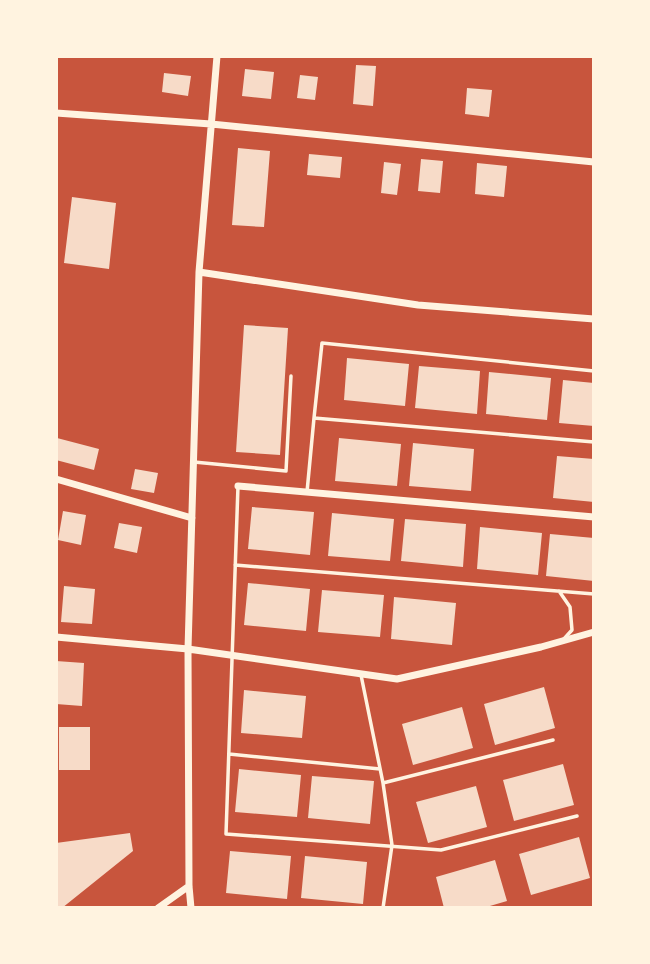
<svg xmlns="http://www.w3.org/2000/svg" width="650" height="964" font-family="'IBM Plex Sans',sans-serif">
	<style>
		.building { fill: #f7dbc8 }
		.lines { fill: none; stroke-linecap: round; stroke-linejoin: round }
		.service { stroke: #fff3e0; stroke-width: 3.5 }
		.minor { stroke: #fff3e0; stroke-width: 7 }
	</style>
	<rect width="100%" height="100%" fill="#c8553d"/>
	<path class="building" d="M 356,65 L 376,66 L 373,106 L 353,104 Z
		M 245,69 L 274,72 L 271,99 L 242,96 Z
		M 164,73 L 191,76 L 188,96 L 162,92 Z
		M 300,75 L 318,77 L 315,100 L 297,98 Z
		M 467,88 L 492,90 L 489,117 L 465,114 Z
		M 238,148 L 270,151 L 264,227 L 232,225 Z
		M 309,154 L 342,157 L 340,178 L 307,175 Z
		M 421,159 L 443,161 L 440,193 L 418,191 Z
		M 384,162 L 401,164 L 397,195 L 381,193 Z
		M 477,163 L 507,166 L 504,197 L 475,194 Z
		M 72,197 L 116,203 L 109,269 L 64,263 Z
		M 244,325 L 288,328 L 280,455 L 236,452 Z
		M 347,358 L 409,364 L 405,406 L 344,400 Z
		M 419,366 L 480,371 L 477,414 L 415,408 Z
		M 489,372 L 551,378 L 547,420 L 486,414 Z
		M 563,380 L 594,383 L 594,426 L 559,423 Z
		M 57,438 L 99,449 L 94,470 L 56,460 Z
		M 339,438 L 401,444 L 397,486 L 335,481 Z
		M 413,443 L 474,449 L 471,491 L 409,486 Z
		M 557,456 L 594,459 L 594,502 L 553,498 Z
		M 135,469 L 158,473 L 154,493 L 131,489 Z
		M 252,507 L 314,512 L 310,555 L 248,549 Z
		M 63,511 L 86,515 L 81,545 L 58,540 Z
		M 332,513 L 394,519 L 390,561 L 328,556 Z
		M 405,519 L 466,524 L 463,567 L 401,561 Z
		M 119,523 L 142,527 L 137,553 L 114,548 Z
		M 480,527 L 542,533 L 538,575 L 477,569 Z
		M 550,534 L 594,538 L 594,581 L 546,576 Z
		M 248,583 L 310,589 L 306,631 L 244,625 Z
		M 64,586 L 95,589 L 92,624 L 61,622 Z
		M 322,590 L 384,595 L 380,637 L 318,632 Z
		M 394,597 L 456,603 L 452,645 L 391,639 Z
		M 56,661 L 84,663 L 82,706 L 56,704 Z
		M 544,687 L 555,728 L 495,745 L 484,704 Z
		M 244,690 L 306,696 L 302,738 L 241,733 Z
		M 462,707 L 473,748 L 413,765 L 402,724 Z
		M 59,727 L 90,727 L 90,770 L 59,770 Z
		M 563,764 L 574,805 L 514,821 L 503,780 Z
		M 239,769 L 301,775 L 297,817 L 235,812 Z
		M 312,776 L 374,781 L 370,824 L 308,818 Z
		M 476,786 L 487,827 L 428,843 L 416,802 Z
		M 130,833 L 133,851 L 62,908 L 56,908 L 56,843 Z
		M 579,837 L 590,878 L 531,895 L 519,854 Z
		M 230,851 L 291,856 L 287,899 L 226,893 Z
		M 305,856 L 367,862 L 363,904 L 301,898 Z
		M 495,860 L 507,901 L 483,908 L 444,908 L 436,877 Z"/>
	<g class="lines">
		<path class="service" d="M 314,418 L 322,343 L 594,371
			M 194,462 L 286,471 L 291,376
			M 238,486 L 226,834 L 441,850 L 577,816
			M 307,492 L 314,418 L 594,442
			M 235,565 L 594,594
			M 559,591 L 570,607 L 572,630 L 563,640
			M 361,675 L 383,783 L 392,845 L 383,908
			M 229,754 L 380,769
			M 383,783 L 553,740
			M 592,908 L 594,908"/>
		<path class="minor" d="M 56,113 L 211,124 L 594,162
			M 199,272 L 418,305 L 594,319
			M 56,479 L 192,518
			M 238,486 L 594,517
			M 56,637 L 188,649 L 397,679 L 541,647 L 594,632
			M 158,908 L 189,886
			M 191,908 L 189,886 L 188,649 L 199,272 L 217,56"/>
	</g>
	<rect width="650" height="964" fill="none" stroke="#fff3e0" stroke-width="116"/>
</svg>
